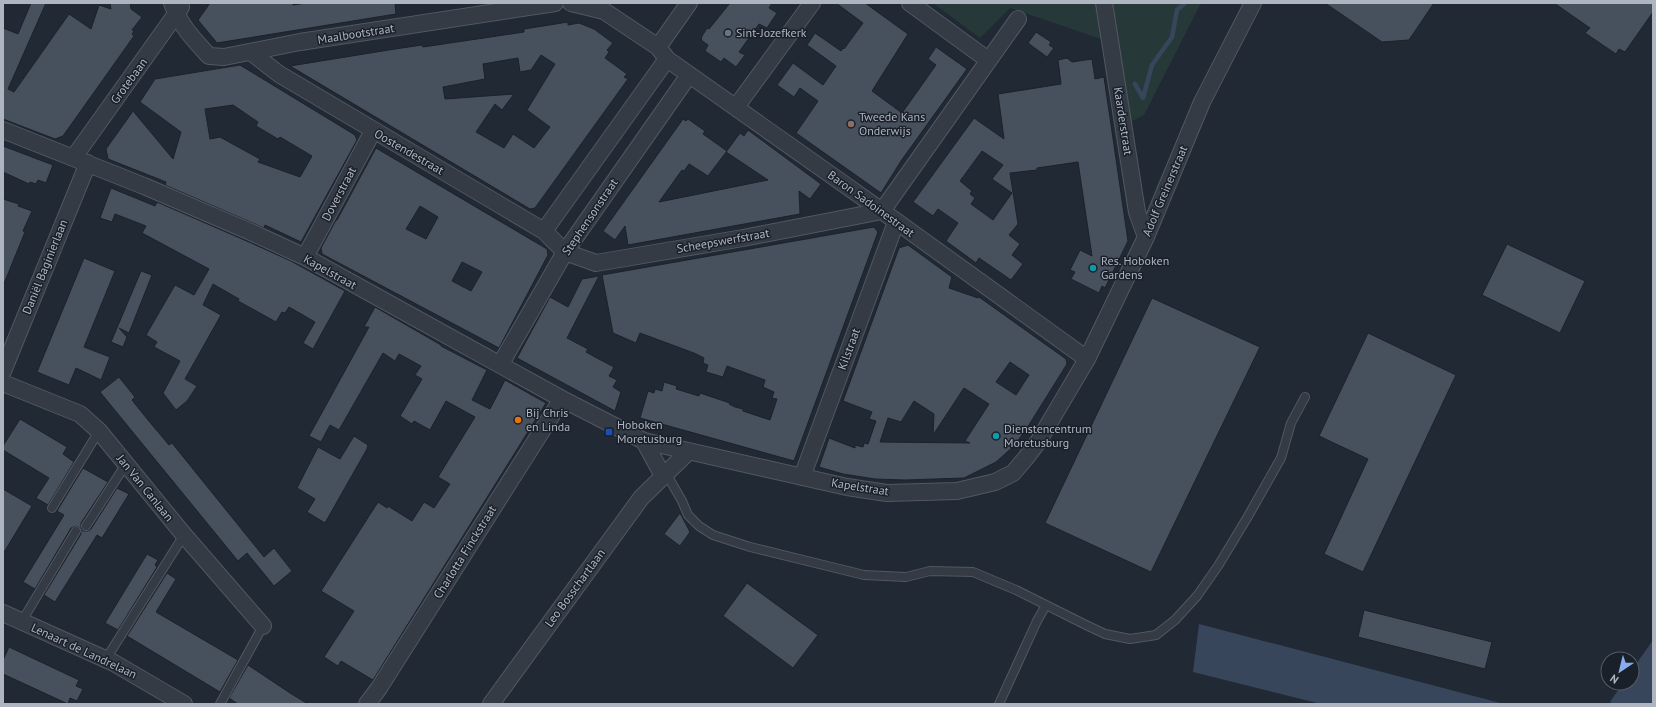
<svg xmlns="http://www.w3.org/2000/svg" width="1656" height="707" font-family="'PT Sans',sans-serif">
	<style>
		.green { fill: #273839 }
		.water { fill: #38465c }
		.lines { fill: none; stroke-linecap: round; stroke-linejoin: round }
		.stream { stroke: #38465c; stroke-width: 4.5 }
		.building { fill: #47505d; stroke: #1c222b; fill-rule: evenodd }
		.service-casing { stroke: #525862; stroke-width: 10 }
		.minor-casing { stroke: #525862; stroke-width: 18 }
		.service { stroke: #343b44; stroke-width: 8 }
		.minor { stroke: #343b44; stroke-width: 16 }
		.worship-dot { fill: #6b7280; stroke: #1a2029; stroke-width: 1.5 }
		.education-dot { fill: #8d6e63; stroke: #1a2029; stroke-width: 1.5 }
		.culture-dot { fill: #0f9aa8; stroke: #1a2029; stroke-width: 1.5 }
		.food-dot { fill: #e8710a; stroke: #1a2029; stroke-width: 1.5 }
		.transit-dot { fill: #1a4fb4; stroke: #1a2029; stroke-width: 1.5 }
		.labels { text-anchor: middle; stroke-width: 3; stroke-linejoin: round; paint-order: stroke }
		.poi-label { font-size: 12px; fill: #aeb5c1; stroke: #1a2029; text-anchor: start }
		.street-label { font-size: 12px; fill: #aeb5c1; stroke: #1a2029 }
	</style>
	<rect width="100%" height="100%" fill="#212934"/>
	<path class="green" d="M 933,3 L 1201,3 L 1144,115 L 1130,122 L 1107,41 L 1010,8 L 980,38 Z"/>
	<path class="water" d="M 1199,624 L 1504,704 L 1321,704 L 1193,672 Z
		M 1653,640 L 1653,704 L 1614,704 L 1610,702 L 1623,683 L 1632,683 L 1632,670 Z"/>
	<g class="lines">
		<path class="stream" d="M 1135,84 L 1143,98 L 1152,65 L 1172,37 L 1177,10 L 1185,3"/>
	</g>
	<path class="building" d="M 31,3 L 46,3 L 8,89 L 14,92 L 69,14 L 91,29 L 99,5 L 111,9 L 110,3 L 130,3 L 131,9 L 142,17 L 132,30 L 134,31 L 132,34 L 134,36 L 63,136 L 55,139 L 3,119 L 3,28 L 18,34 Z
		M 210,3 L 293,3 L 293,5 L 306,3 L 395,3 L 396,14 L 217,43 L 198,20 Z
		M 730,3 L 772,3 L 769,8 L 777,13 L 767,28 L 759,24 L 739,52 L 745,55 L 736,67 L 724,58 L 721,62 L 705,51 L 708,45 L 701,40 L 702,39 L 701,38 L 707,28 L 709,29 Z
		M 836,3 L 865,3 L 908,34 L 872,91 L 902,113 L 936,65 L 928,59 L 936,47 L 967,69 L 901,161 L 881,193 L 796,133 L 818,101 L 800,88 L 794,97 L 777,85 L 793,63 L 823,85 L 836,66 L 807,45 L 815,33 L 841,51 L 843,48 L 844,49 L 863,23 Z
		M 1325,3 L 1434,3 L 1409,40 L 1382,42 Z
		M 1554,3 L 1653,3 L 1653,12 L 1625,52 L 1619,49 L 1616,54 L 1585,33 L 1590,28 Z
		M 568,22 L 568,25 L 579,23 L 594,29 L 613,43 L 607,50 L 609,52 L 605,58 L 627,74 L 624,77 L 628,79 L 535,208 L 530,209 L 290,66 L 395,49 L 422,45 L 423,47 L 524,32 L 524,29 ZM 541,55 L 555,64 L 527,110 L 550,127 L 534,148 L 513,134 L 504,148 L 476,132 L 495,104 L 502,110 L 514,94 L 445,99 L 443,87 L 485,79 L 483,64 L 518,58 L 520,72 L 531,70 Z
		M 1036,32 L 1051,42 L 1049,45 L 1054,48 L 1047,57 L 1028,43 Z
		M 1067,58 L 1072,62 L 1092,59 L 1095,79 L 1104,77 L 1128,241 L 1105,288 L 1102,286 L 1099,293 L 1071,279 L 1075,272 L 1070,270 L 1080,250 L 1092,256 L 1078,162 L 1037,168 L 1037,170 L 1010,173 L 1018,224 L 1009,235 L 1020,244 L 1012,255 L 1023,264 L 1011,280 L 979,258 L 976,263 L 946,241 L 958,223 L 938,209 L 933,216 L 913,202 L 974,118 L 1004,139 L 998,94 L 1061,84 L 1058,60 ZM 982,151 L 1003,165 L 992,179 L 1012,193 L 993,220 L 971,204 L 975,198 L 970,194 L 972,191 L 960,181 Z
		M 240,65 L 355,135 L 357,140 L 301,242 L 265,225 L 264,228 L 165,185 L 166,182 L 108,159 L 106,149 L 133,111 L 173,159 L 181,132 L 140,102 L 155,79 ZM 233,105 L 258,122 L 256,126 L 278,139 L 280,137 L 312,156 L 300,177 L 258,162 L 260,159 L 220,137 L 210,139 L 205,109 Z
		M 683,119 L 686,121 L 688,119 L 705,131 L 703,134 L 727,151 L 708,176 L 689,164 L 684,171 L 682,170 L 659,202 L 768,180 L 726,152 L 740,133 L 744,136 L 748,130 L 821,184 L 810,199 L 799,191 L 800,214 L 628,245 L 625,226 L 615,240 L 603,231 Z
		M 3,146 L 53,165 L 46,183 L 38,180 L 36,184 L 30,182 L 29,184 L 3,172 Z
		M 376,148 L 547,249 L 548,255 L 499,348 L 322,254 L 321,248 L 336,220 L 337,220 ZM 420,206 L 438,217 L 426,239 L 406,229 ZM 462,262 L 482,272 L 471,291 L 452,281 Z
		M 111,188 L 155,206 L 157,202 L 249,242 L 291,261 L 345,291 L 313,349 L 303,343 L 315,322 L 289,307 L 285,313 L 282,312 L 276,322 L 238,301 L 239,299 L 213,284 L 203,305 L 221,315 L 185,379 L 197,386 L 187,401 L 176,410 L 163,393 L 180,361 L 154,347 L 157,342 L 146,335 L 175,285 L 194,295 L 209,269 L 142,233 L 146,226 L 115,214 L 112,222 L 100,218 Z
		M 3,199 L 19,204 L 18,206 L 32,211 L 23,231 L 25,232 L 3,286 Z
		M 874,227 L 878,232 L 794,461 L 640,418 L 648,391 L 654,393 L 655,389 L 662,391 L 664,382 L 677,386 L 676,389 L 699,396 L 700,393 L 730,403 L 729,404 L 735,407 L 743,409 L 743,411 L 770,420 L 777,399 L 772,398 L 774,392 L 763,387 L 765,380 L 727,366 L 723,377 L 706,372 L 708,365 L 703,363 L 704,358 L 694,353 L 640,333 L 636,343 L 613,333 L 602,275 Z
		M 1507,244 L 1585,281 L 1560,333 L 1482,295 Z
		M 908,245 L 952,277 L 949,288 L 978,298 L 979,297 L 1066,359 L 1067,364 L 1027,428 L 1014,446 L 996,462 L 964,478 L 905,480 L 875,479 L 843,474 L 819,467 L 829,438 L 855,448 L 855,445 L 863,447 L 864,443 L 868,444 L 876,421 L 869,419 L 872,412 L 843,401 L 899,248 ZM 1010,362 L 1029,375 L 1016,395 L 996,382 ZM 964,388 L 989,404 L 965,441 L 970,443 L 880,442 L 888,418 L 901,422 L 914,401 L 934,414 L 933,435 Z
		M 84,258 L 115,271 L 84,347 L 110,357 L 101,380 L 76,368 L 69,385 L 37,372 Z
		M 141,271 L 152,275 L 129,333 L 119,328 L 127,337 L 123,347 L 111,342 Z
		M 599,276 L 567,338 L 588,349 L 586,352 L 595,357 L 614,367 L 609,376 L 617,380 L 613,387 L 621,392 L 615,411 L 517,358 L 550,297 L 568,307 L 582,279 Z
		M 1152,298 L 1260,347 L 1151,572 L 1045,523 Z
		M 375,307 L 441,345 L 441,346 L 487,370 L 472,400 L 490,409 L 505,380 L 546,403 L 373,680 L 341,661 L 338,666 L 324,657 L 354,611 L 321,591 L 378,502 L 387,508 L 388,506 L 412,521 L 424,502 L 434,508 L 450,484 L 438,477 L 475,417 L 446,401 L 430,430 L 414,421 L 412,424 L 400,416 L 422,379 L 415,375 L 421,366 L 399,354 L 395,361 L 383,353 L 339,430 L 330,425 L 321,442 L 309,436 L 369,327 L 364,327 Z
		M 1368,333 L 1456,375 L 1363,572 L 1324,554 L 1368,459 L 1319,436 Z
		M 119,377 L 135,397 L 132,400 L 148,420 L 169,445 L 172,443 L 264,557 L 274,548 L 292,571 L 274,586 L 247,553 L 238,561 L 100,392 Z
		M 20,419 L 67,447 L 63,454 L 74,462 L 48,505 L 36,498 L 49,478 L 3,450 L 3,446 Z
		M 354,436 L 368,445 L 367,449 L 325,523 L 307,512 L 315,499 L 297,488 L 318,447 L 340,459 Z
		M 83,468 L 108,482 L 81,523 L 81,528 L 83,531 L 88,531 L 91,529 L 117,488 L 129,494 L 102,538 L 97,535 L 55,602 L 44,595 L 81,534 L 81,531 L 79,527 L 76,526 L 71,528 L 35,589 L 23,582 L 64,515 L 57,511 Z
		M 3,489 L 32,506 L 3,554 Z
		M 680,513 L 690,532 L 680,546 L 664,534 Z
		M 147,554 L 158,560 L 155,565 L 157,567 L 118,630 L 105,623 Z
		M 167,573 L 176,579 L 156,612 L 238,660 L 220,692 L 127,636 Z
		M 747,583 L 818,635 L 793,668 L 723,616 Z
		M 1364,610 L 1492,642 L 1485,669 L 1358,637 Z
		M 9,647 L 79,680 L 76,686 L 83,689 L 77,701 L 70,698 L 68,704 L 3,674 L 3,660 Z
		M 248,665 L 290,693 L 308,704 L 238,704 L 229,698 Z"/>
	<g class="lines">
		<g class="service-casing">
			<path id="service" d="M 666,473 L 682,501 L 688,515 L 699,526 L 713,535 L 750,547 L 864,575 L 906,577 L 930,571 L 973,572 L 1016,590 L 1086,625 L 1105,634 L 1130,639 L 1156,635 L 1175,620 L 1197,596 L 1218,566 L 1247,518 L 1281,458 L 1291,423 L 1305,397
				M 52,508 L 99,431
				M 86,526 L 126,464
				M 22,621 L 76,531
				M 106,659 L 184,535
				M 220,704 L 263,626
				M 999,704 L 1037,621 L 1046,605"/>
		</g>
		<g class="minor-casing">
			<path id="minor" d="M 172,3 C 179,24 194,40 209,56 L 224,57 L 300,42 L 555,3
				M 571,3 L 604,11 L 658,47 L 667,59 L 882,211 L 1087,359
				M 910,3 L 988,60
				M 1104,3 L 1137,212 L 1146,237
				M 658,47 L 689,3
				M 252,53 L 279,74 L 544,231 L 565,252 L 596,263 L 743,238 L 882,211 L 1018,19
				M 736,107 L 812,3
				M 3,130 L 144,186 L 253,233 L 305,257 L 562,399 L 644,441 L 847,487 L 887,493 L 957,491 L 995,482 L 1013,473 L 1025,459 L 1038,442 L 1087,359 L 1146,237 L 1202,102 L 1253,3
				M 74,157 L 181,7
				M 544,231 L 667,59
				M 305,257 L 373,131
				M 500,365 L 565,252 L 689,75
				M 3,371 L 88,163
				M 3,383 L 80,414 L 99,431 L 184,535 L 263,626
				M 644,441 L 663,476
				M 802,477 L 896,222
				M 3,613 L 114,663 L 184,704
				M 367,704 L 379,688 L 562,399
				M 491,704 L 641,498 L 689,451"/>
		</g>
		<use href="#service" class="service"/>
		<use href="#minor" class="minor"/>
	</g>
	<circle class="worship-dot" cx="728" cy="33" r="4"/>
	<circle class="education-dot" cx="851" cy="124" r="4"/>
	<g class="culture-dot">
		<circle cx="1093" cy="268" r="4"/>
		<circle cx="996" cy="436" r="4"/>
	</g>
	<circle class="food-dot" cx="518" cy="420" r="4"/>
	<rect class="transit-dot" x="605" y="428" width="8" height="8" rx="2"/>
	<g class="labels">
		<g class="poi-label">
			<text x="736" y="37">Sint-Jozefkerk</text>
			<text x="859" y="121">Tweede Kans<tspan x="859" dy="14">Onderwijs</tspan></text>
			<text x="1101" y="265">Res. Hoboken<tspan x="1101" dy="14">Gardens</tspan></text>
			<text x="526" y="417">Bij Chris<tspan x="526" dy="14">en Linda</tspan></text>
			<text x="617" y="429">Hoboken<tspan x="617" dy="14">Moretusburg</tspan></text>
			<text x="1004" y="433">Dienstencentrum<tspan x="1004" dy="14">Moretusburg</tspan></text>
		</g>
		<g class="street-label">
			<text transform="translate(356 34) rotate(-9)" y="4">Maalbootstraat</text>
			<text transform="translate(129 81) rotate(-54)" y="4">Grotebaan</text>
			<text transform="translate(1123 121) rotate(81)" y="4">Kaarderstraat</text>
			<text transform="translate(409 152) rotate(30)" y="4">Oostendestraat</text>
			<text transform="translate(1165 191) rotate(-67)" y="4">Adolf Greinerstraat</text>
			<text transform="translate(339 194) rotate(-62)" y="4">Doverstraat</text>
			<text transform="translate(871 204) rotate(36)" y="4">Baron Sadoinestraat</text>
			<text transform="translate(590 217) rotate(-56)" y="4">Stephensonstraat</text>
			<text transform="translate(723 241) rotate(-10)" y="4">Scheepswerfstraat</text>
			<text transform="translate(45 267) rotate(-68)" y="4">Daniël Baginierlaan</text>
			<text transform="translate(330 272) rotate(29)" y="4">Kapelstraat</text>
			<text transform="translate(849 349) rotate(-70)" y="4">Kilstraat</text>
			<text transform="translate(860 487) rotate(9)" y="4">Kapelstraat</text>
			<text transform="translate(145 488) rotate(51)" y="4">Jan Van Canlaan</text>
			<text transform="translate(465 552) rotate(-58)" y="4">Charlotta Finckstraat</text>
			<text transform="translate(575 588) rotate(-54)" y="4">Leo Bosschartlaan</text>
			<text transform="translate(84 651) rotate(25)" y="4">Lenaart de Landrelaan</text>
		</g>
	</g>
	<rect width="1656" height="707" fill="none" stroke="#aeb5c1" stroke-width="8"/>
	<g transform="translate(1620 671) rotate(215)"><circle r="19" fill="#1a2029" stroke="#555c66"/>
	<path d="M0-3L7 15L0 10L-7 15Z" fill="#88adec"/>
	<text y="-6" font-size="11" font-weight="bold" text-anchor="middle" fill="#aeb5c1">N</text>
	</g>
</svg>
